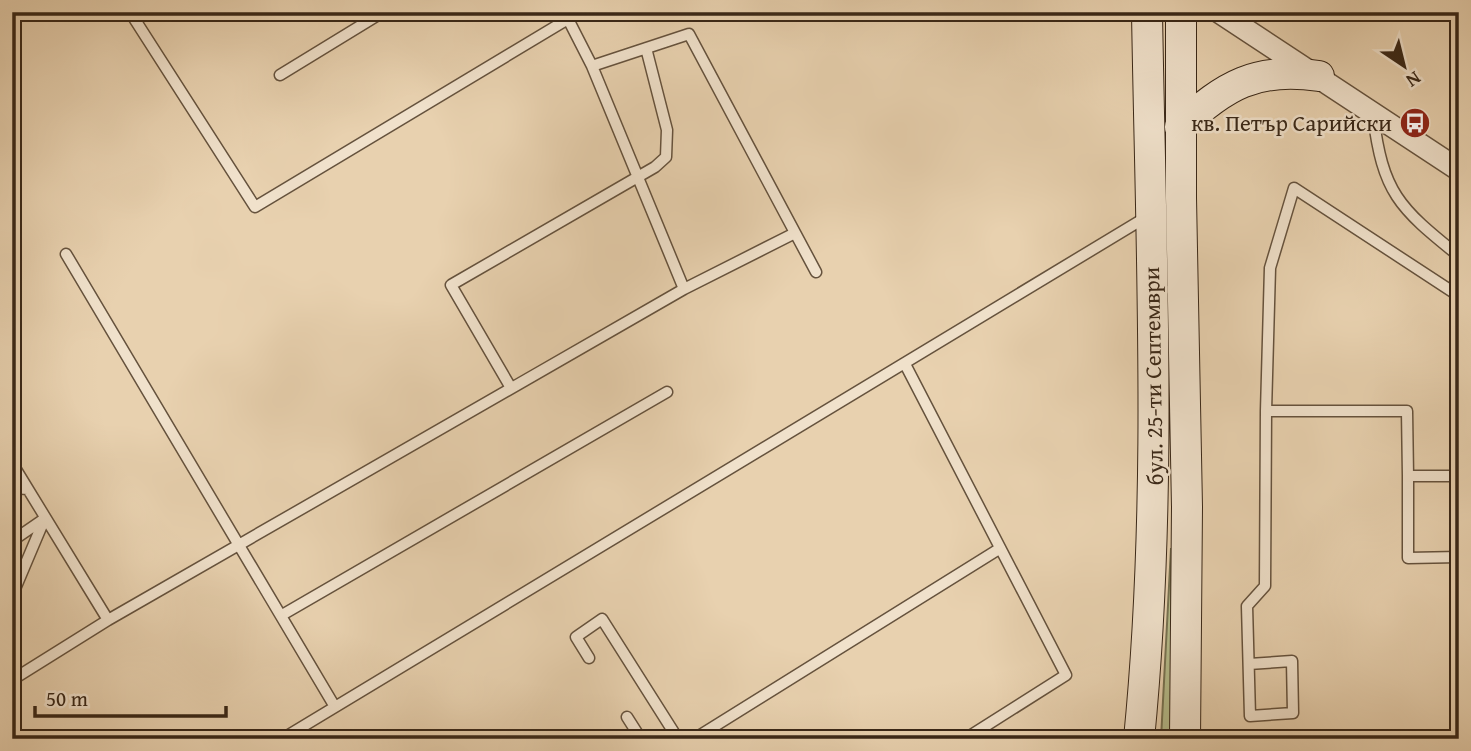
<svg xmlns="http://www.w3.org/2000/svg" width="1471" height="751" font-family="'Gentium Book Plus',serif">
	<style>
		.green { fill: #b5bc8b; stroke: #777251; stroke-width: 2 }
		.lines { fill: none; stroke-linecap: round; stroke-linejoin: round }
		.lane-casing { stroke: #65523d; stroke-width: 13 }
		.street-casing { stroke: #65523d; stroke-width: 24 }
		.secondary-casing { stroke: #392717; stroke-width: 32 }
		.lane { stroke: #f0e1cb; stroke-width: 10 }
		.street { stroke: #f0e1cb; stroke-width: 21 }
		.secondary { stroke: #f0e1cb; stroke-width: 30 }
		.labels { text-anchor: middle; stroke-width: 5; stroke-linejoin: round; paint-order: stroke }
		.poi-label { font-size: 23px; fill: #392717; stroke: #f0e1cb; text-anchor: end }
		.street-label { font-size: 23px; fill: #392717; stroke: #f0e1cb }
	</style>
	<rect width="100%" height="100%" fill="#e8d1af"/>
	<filter id="stains"><feTurbulence type="fractalNoise" baseFrequency=".00286" numOctaves="4"/><feColorMatrix values="0 0 0 0 .2 0 0 0 0 .09 0 0 0 0 .02 0 0 0 .5 -.17"/></filter>
	<radialGradient id="worn" r=".72"><stop offset=".6" stop-color="#630" stop-opacity="0"/><stop offset="1" stop-color="#630" stop-opacity=".3"/></radialGradient>
	<path class="green" d="M 1171,548 L 1173,739 L 1161,739 Z"/>
	<g class="lines">
		<g class="lane-casing">
			<path id="lane" d="M 592,66 L 689,34 L 816,272
				M 280,75 L 383,12
				M 1373,115 C 1383,193 1398,207 1459,256
				M 1449,163 L 1459,149
				M 66,254 L 335,707
				M 684,289 L 795,233
				M 905,364 L 1066,675 L 965,739
				M 511,388 L 451,285 L 655,167 L 666,157 L 667,130 L 646,48
				M 1266,411 L 1270,268 L 1294,188 L 1459,296
				M 12,463 L 108,620 L 12,680
				M 1408,476 L 1408,558 L 1459,557
				M 12,488 L 28,489
				M 12,541 L 44,519
				M 12,596 L 45,518
				M 282,615 L 667,392
				M 108,620 L 684,289 L 592,66 L 568,19 L 255,207 L 130,12
				M 589,658 L 576,637 L 602,619 L 678,739
				M 1249,664 L 1292,661 L 1293,713 L 1250,716 L 1247,606 L 1265,586 L 1266,411 L 1407,411 L 1408,476 L 1459,476
				M 627,717 L 641,739
				M 282,739 L 1148,216
				M 694,739 L 999,549"/>
		</g>
		<g class="street-casing">
			<path id="street" d="M 1219,12 L 1459,170"/>
		</g>
		<g class="secondary-casing">
			<path id="secondary" d="M 1181,12 L 1181,198 L 1187,507 L 1185,739
				M 1180,127 C 1225,85 1256,67 1319,76
				M 1139,739 C 1163,497 1151,255 1147,12"/>
		</g>
		<use href="#lane" class="lane"/>
		<use href="#street" class="street"/>
		<use href="#secondary" class="secondary"/>
	</g>
	<defs>
		<g id="bus-disc" transform="scale(1.575)"><circle r="9.5" fill="#8f2418" stroke="#f0e1cb"/><path d="M-5-6H5V4H4V6H2V4H-2V6H-4V4H-5ZM-3.5-4V0h7V-4ZM-3.5 1.2v1.5H-2V1.2ZM2 1.2v1.5H3.5V1.2Z" fill="#fff"/></g>
	</defs>
	<g fill-rule="evenodd">
		<use href="#bus-disc" x="1415" y="123"/>
	</g>
	<g class="labels">
		<g class="poi-label">
			<text x="1392" y="131">кв. Петър Сарийски</text>
		</g>
		<g class="street-label">
			<text transform="translate(1153 376) rotate(-91)" y="8">бул. 25-ти Септември</text>
		</g>
	</g>
	<rect width="1471" height="751" fill="none" stroke="#e8d1af" stroke-width="42"/>
	<rect x="14" y="14" width="1443" height="723" fill="none" stroke="#392717" stroke-width="3.5"/>
	<rect x="21" y="21" width="1429" height="709" fill="none" stroke="#392717" stroke-width="2"/>
	<g transform="translate(1404 66) rotate(145)" stroke="#f0e1cb" stroke-width="5" paint-order="stroke">
	<path d="M0-5L12 26L0 18L-12 26Z" fill="#392717"/>
	<text y="-10" font-size="19" font-weight="bold" text-anchor="middle" fill="#392717">N</text>
	</g>
	<path d="M35 706v10h191v-10" fill="none" stroke="#392717" stroke-width="3.5"/>
	<text x="46" y="706" font-size="21" fill="#392717" stroke="#f0e1cb" stroke-width="5" paint-order="stroke">50 m</text>
	<rect width="100%" height="100%" filter="url(#stains)"/>
	<rect width="100%" height="100%" fill="url(#worn)"/>
</svg>
